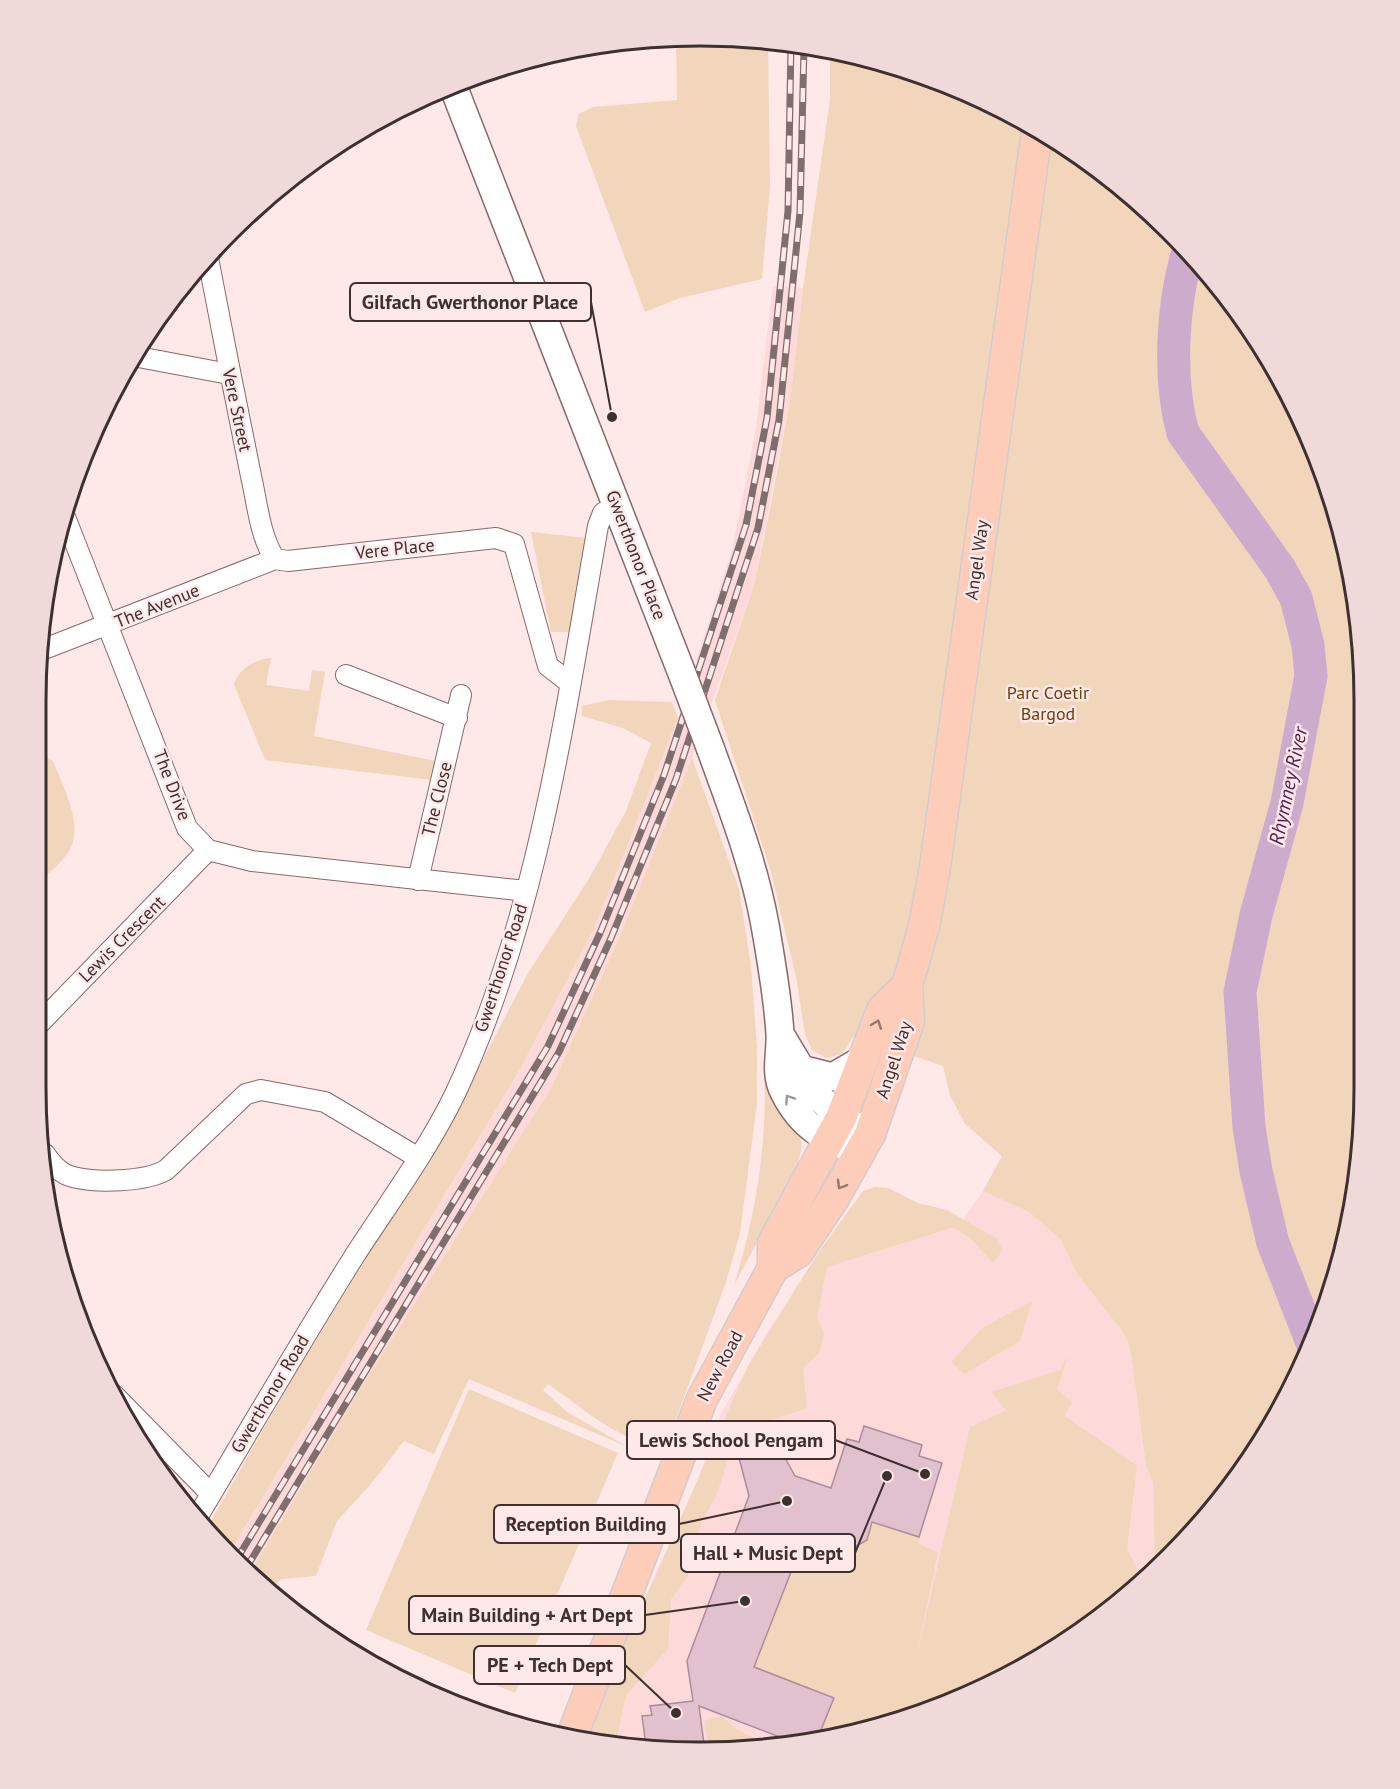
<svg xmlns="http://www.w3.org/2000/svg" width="1400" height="1789" font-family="'PT Sans',sans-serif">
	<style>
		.built { fill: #fed9da }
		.green { fill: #f1d6bc }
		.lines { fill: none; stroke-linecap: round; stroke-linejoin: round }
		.river { stroke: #cdabcd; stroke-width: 33 }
		.building { fill: #e2c1cf; stroke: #ac8c9a; stroke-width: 1.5 }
		.street-casing { stroke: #896869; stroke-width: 22 }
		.secondary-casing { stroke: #896869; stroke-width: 30 }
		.primary-casing { stroke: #d1cdcd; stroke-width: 33 }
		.street { stroke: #fff; stroke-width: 20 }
		.secondary { stroke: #fff; stroke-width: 27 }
		.primary { stroke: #fecdb9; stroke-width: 30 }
		.rail-casing { stroke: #7f6e6e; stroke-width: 7 }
		.rail { stroke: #ffe8e8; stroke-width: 4.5; stroke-dasharray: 14; stroke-linecap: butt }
		.secondary-bridge-casing { stroke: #896869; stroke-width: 30; stroke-linecap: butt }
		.secondary-bridge { stroke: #fff; stroke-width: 27 }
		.oneway { stroke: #94776e }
		.oneway2 { stroke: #9e9898 }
		.labels { text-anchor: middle; stroke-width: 5; stroke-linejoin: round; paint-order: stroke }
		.street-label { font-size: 18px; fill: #3e3030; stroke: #ffe8e8 }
		.park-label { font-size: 18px; fill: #6d4204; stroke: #ffe8e8 }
		.water-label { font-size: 20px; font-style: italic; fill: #4e2450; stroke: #ffe8e8 }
		.rim { fill: none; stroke: #3e3030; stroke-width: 3 }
		.leader { fill: none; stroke: #3e3030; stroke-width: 2 }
		.callout-dot { fill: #3e3030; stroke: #ffe8e8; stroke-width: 2 }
		.callout { fill: #ffe8e8; stroke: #3e3030; stroke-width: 2 }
		.callout-label { font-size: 20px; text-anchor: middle; font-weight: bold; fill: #3e3030 }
	</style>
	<rect width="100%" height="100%" fill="#ffe8e8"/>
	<path class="built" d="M 773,286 L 803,288 L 791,393 L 754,585 L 692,758 L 620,936 L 551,1088 L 352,1402 L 250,1573 L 228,1555 L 520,1069 L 594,929 L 678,718 L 732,550 L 755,435 Z
		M 983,1191 L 1029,1212 L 1061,1240 L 1077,1274 L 1122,1331 L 1130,1347 L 1146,1466 L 1153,1483 L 1155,1569 L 1138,1588 L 1032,1664 L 872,1730 L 700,1753 L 606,1741 L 721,1414 L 765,1336 L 813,1261 L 962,1221 Z"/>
	<path class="green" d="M 743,37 L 768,41 L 770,187 L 762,279 L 680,298 L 645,312 L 576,126 L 579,114 L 593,107 L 677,100 L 676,40 Z
		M 830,52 L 872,59 L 993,104 L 1104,173 L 1199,262 L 1275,368 L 1329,487 L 1363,656 L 1364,1089 L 1351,1218 L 1314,1343 L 1252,1458 L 1155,1569 L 1153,1483 L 1146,1466 L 1130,1347 L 1122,1331 L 1077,1274 L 1061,1240 L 1029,1212 L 983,1191 L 1002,1156 L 965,1124 L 950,1095 L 943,1066 L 854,1036 L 842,1054 L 826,1058 L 812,1050 L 805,1034 L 796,977 L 771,872 L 715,700 L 754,585 L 773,495 L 791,393 L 803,288 L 830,99 Z
		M 531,532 L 587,538 L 574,632 L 551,632 Z
		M 271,658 L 266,685 L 309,691 L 312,670 L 325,672 L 314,736 L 435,761 L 432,780 L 265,760 L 234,684 C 239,669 255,659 271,658 Z
		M 609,700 L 672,702 L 678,718 L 594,929 L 520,1069 L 228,1555 L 207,1528 L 295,1374 L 401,1202 L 480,1065 L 528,973 L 590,877 L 626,811 L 651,743 L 623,728 L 582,716 L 582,706 Z
		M 44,756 L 53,761 C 62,785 85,826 69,851 C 62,863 47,874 37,884 L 37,759 Z
		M 692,758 L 739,889 L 751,966 L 757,1046 L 757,1103 L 740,1233 L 726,1282 L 665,1449 C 619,1441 585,1410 548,1384 L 543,1390 L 567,1412 L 628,1447 L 469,1379 L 434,1454 L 404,1441 L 371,1484 L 337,1521 L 316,1576 L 281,1579 L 272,1590 L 250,1573 L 352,1402 L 551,1088 L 620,936 Z
		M 764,1067 C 769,1079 772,1092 778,1103 C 796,1136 810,1130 795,1172 L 734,1285 C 756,1216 768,1140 764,1067 Z
		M 875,1187 L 888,1188 L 918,1203 L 947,1210 L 996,1238 L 1003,1250 L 993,1263 L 970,1238 L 954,1227 L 827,1267 L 817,1318 L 824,1333 L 820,1352 L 803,1368 L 807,1408 L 737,1432 L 717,1494 L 701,1523 L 688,1576 L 671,1599 L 668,1649 L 626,1695 L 616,1742 L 588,1738 L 609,1680 L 748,1366 L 820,1250 L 863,1191 Z
		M 1032,1301 L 1020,1341 L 964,1374 L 951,1362 L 982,1328 Z
		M 1068,1355 L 1057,1390 L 1072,1402 L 1065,1416 L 1137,1466 L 1127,1549 L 1137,1569 L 1132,1592 L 1032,1664 L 872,1730 L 818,1737 L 834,1697 L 754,1667 L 798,1554 L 848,1551 L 867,1540 L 872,1522 L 919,1537 L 918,1543 L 938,1553 L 914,1667 L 970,1427 L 1006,1410 L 991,1392 L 1060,1370 Z
		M 469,1389 L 618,1453 L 515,1693 L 366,1630 Z
		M 722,1716 L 737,1730 L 768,1744 L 710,1752 L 704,1721 Z"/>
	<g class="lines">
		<path class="river" d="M 1188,252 C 1172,305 1168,379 1183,433 L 1280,569 L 1296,598 L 1308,645 L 1311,676 L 1287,803 L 1256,915 L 1240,992 L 1249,1127 L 1256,1171 L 1273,1243 L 1313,1345"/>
	</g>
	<path class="building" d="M 864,1426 L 922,1445 L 919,1456 L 942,1463 L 919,1537 L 872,1522 L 867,1540 L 848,1551 L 810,1558 L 798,1554 L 754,1667 L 834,1698 L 818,1737 L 790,1741 L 699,1706 L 705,1752 L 646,1746 L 642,1716 L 652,1715 L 650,1706 L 693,1701 L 687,1661 L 749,1496 L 738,1454 L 774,1438 L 795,1476 L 831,1488 L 847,1439 L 859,1442 Z"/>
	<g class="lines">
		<g class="street-casing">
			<path id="street" d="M 208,258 C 222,331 236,403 251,476 C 257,502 260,537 275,559
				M 133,356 L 229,374
				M 65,517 L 187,828 L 208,850 L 252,861 L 526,891
				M 39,651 L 275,559 L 288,561 L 496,538 L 514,544 L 548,666 L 570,683
				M 346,675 L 457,718
				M 418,880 L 461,695
				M 36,1027 L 208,850
				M 45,1154 C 52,1164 60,1174 73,1177 C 97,1183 145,1182 166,1170 L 246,1094 L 261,1090 L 325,1102 L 417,1157
				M 114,1395 L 211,1494
				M 198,1516 C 250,1429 301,1341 355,1255 C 388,1204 429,1148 455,1094 C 537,921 565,713 598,526 L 603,513 L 617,504"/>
		</g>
		<g class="secondary-casing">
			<path id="secondary" d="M 453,86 L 683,676
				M 711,750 C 732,808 754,864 765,925 C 771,960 778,998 780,1034 C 781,1054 774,1073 784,1092 C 802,1128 825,1139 861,1152
				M 780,1034 L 801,1069 L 802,1081 L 841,1118 L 870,1134
				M 801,1069 L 833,1077 L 862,1060"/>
		</g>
		<g class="primary-casing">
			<path id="primary" d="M 773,1268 L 798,1252 L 834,1198 L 870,1134 L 909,1021 L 907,986 L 924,926 L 935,867 L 1037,131
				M 572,1736 L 702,1399 L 773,1268 L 773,1243 L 841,1118 L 882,1010 L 907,986"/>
		</g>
		<use href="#street" class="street"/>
		<use href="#secondary" class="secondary"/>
		<use href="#primary" class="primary"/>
		<g class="rail-casing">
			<path id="rail" d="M 235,1562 L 548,1046 L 600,933 L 664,775 L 746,525 L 767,418 L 788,211 L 791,45
				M 245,1570 L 559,1052 L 611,938 L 676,779 L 758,528 L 779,420 L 800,212 L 804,47"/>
		</g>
		<use href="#rail" class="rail"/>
		<g class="secondary-bridge-casing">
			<path id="secondary-bridge" d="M 683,676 L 711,750"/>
		</g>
		<use href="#secondary-bridge" class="secondary-bridge"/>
	</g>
	<defs><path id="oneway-chevron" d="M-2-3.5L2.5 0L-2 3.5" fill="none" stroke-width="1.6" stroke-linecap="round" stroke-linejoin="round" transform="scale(1.5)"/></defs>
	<g class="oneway">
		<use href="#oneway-chevron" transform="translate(877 1024) rotate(-69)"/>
		<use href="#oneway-chevron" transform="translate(841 1185) rotate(120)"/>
	</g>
	<use class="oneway2" href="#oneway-chevron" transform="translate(789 1099) rotate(-124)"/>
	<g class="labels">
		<g class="street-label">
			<text transform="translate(237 410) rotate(78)" y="6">Vere Street</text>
			<text transform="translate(395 549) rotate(-6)" y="6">Vere Place</text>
			<text transform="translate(636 555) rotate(69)" y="6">Gwerthonor Place</text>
			<text transform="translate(977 560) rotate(-82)" y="6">Angel Way</text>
			<text transform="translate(157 606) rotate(-22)" y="6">The Avenue</text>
			<text transform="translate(172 785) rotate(69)" y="6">The Drive</text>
			<text transform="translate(437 799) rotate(-76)" y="6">The Close</text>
			<text transform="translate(122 939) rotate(-45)" y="6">Lewis Crescent</text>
			<text transform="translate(501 968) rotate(-72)" y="6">Gwerthonor Road</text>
			<text transform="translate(894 1060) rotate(-72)" y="6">Angel Way</text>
			<text transform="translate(720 1366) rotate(-62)" y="6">New Road</text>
			<text transform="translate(270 1394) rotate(-59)" y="6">Gwerthonor Road</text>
		</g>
		<g class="park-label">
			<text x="1048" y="699">Parc Coetir<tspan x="1048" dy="21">Bargod</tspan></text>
		</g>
		<g class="water-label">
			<text transform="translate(1288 786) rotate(-78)" y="7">Rhymney River</text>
		</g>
	</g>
	<path d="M0 0H1400V1789H0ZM700 46H700A654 654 0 0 1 1354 700V1088A654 654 0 0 1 700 1742H700A654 654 0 0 1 46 1088V700A654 654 0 0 1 700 46Z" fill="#f0d9d9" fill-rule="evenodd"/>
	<path class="rim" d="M700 46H700A654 654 0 0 1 1354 700V1088A654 654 0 0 1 700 1742H700A654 654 0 0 1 46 1088V700A654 654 0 0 1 700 46Z"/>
	<path class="leader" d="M612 417L591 302M925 1474L835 1440M787 1501L679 1524M887 1476L855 1553M745 1601L645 1615M676 1713L625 1665"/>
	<g class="callout-dot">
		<circle cx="612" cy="417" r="6"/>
		<circle cx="925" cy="1474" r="6"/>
		<circle cx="787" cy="1501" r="6"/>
		<circle cx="887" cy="1476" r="6"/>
		<circle cx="745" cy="1601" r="6"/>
		<circle cx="676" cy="1713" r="6"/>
	</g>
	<g class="callout">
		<rect x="350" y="283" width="241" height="38" rx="6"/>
		<rect x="627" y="1421" width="208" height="38" rx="6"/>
		<rect x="494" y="1505" width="185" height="38" rx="6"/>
		<rect x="681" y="1534" width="174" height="38" rx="6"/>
		<rect x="409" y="1596" width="236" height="38" rx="6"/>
		<rect x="474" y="1646" width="151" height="38" rx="6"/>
	</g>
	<g class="callout-label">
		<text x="470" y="309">Gilfach Gwerthonor Place</text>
		<text x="731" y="1447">Lewis School Pengam</text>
		<text x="586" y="1531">Reception Building</text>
		<text x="768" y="1560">Hall + Music Dept</text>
		<text x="527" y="1622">Main Building + Art Dept</text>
		<text x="550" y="1672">PE + Tech Dept</text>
	</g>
</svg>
